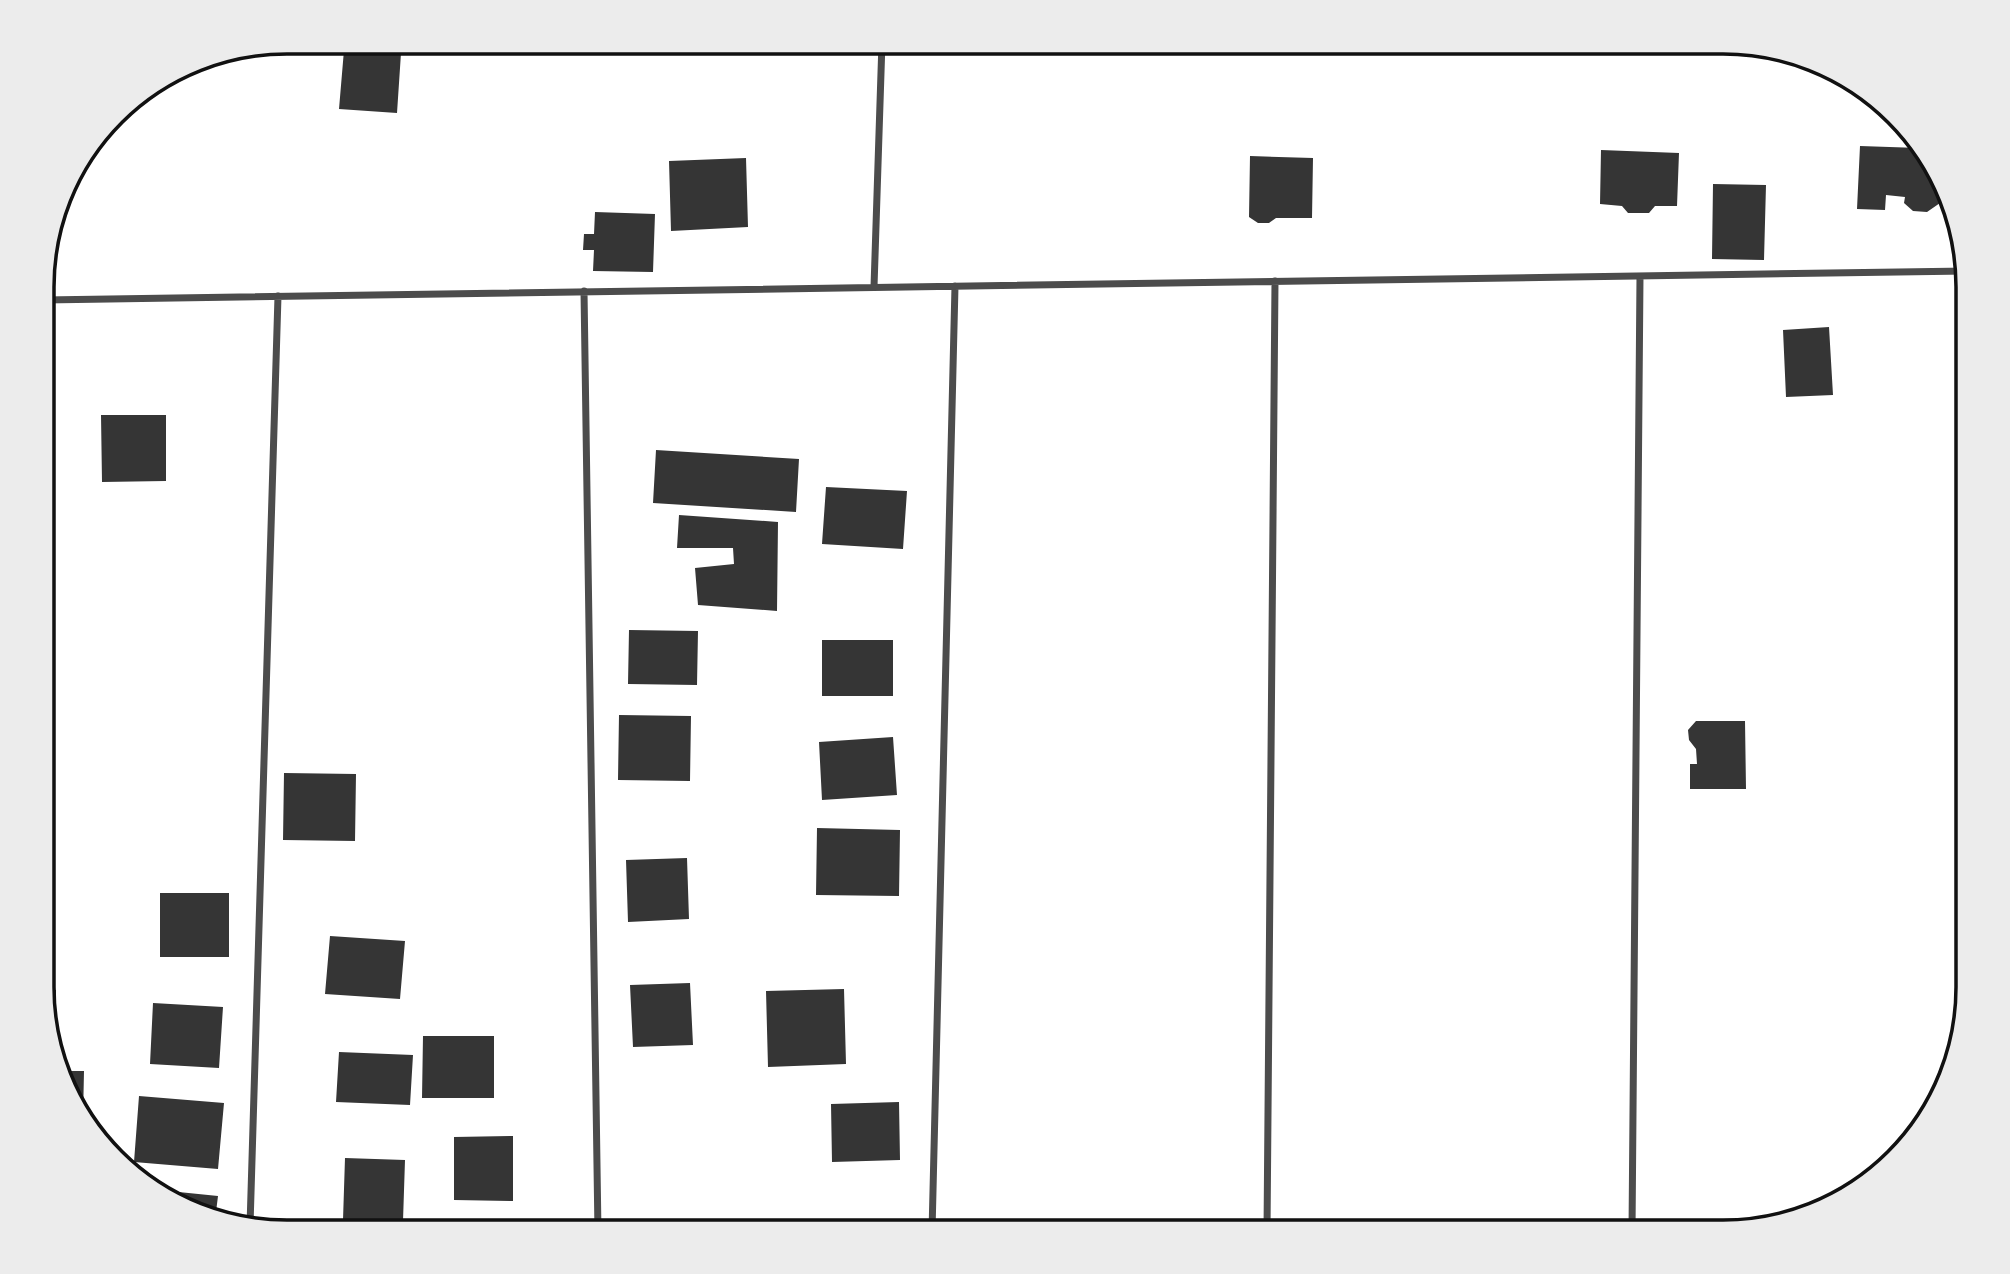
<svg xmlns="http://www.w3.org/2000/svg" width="2010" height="1274" font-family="Spectral,serif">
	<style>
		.building { fill: #353535 }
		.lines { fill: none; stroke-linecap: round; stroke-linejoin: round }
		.minor { stroke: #4c4c4c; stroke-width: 7 }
		.rim { fill: none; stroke: #111; stroke-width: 3.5 }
	</style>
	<rect width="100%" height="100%" fill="#fff"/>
	<path class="building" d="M 379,42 L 392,43 L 401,53 L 397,113 L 339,109 L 344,50 L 369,51 Z
		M 1860,146 L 1919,148 L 1935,164 L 1940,183 L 1940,203 L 1927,212 L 1913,211 L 1904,203 L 1905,197 L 1886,195 L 1885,210 L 1857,209 Z
		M 1601,150 L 1679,153 L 1677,206 L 1655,206 L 1649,213 L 1628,213 L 1622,206 L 1600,204 Z
		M 1250,156 L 1313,158 L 1312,218 L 1276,218 L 1269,223 L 1258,223 L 1249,217 Z
		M 746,158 L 748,227 L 671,231 L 669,161 Z
		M 1713,184 L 1766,185 L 1764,260 L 1712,259 Z
		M 595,212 L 655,214 L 653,272 L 593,271 L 594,250 L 583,250 L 584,234 L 594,234 Z
		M 1829,327 L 1833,395 L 1786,397 L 1783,330 Z
		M 101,415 L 166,415 L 166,481 L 102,482 Z
		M 656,450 L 799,459 L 796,512 L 653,503 Z
		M 826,487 L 907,491 L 903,549 L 822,544 Z
		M 679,515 L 778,522 L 777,611 L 698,605 L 695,568 L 734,564 L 733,548 L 677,548 Z
		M 629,630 L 698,631 L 697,685 L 628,684 Z
		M 822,640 L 893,640 L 893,696 L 822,696 Z
		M 619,715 L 691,716 L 690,781 L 618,780 Z
		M 1696,721 L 1745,721 L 1746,789 L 1690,789 L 1690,764 L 1697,764 L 1696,749 L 1689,740 L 1688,730 Z
		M 893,737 L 897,795 L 822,800 L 819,742 Z
		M 284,773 L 356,774 L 355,841 L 283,840 Z
		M 817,828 L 900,830 L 899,896 L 816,895 Z
		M 687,858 L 689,919 L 628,922 L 626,860 Z
		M 160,893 L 229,893 L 229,957 L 160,957 Z
		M 330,936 L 405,941 L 400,999 L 325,994 Z
		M 690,983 L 693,1045 L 633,1047 L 630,985 Z
		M 44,989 L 56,990 L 54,1047 L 44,1018 Z
		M 844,989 L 846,1064 L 768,1067 L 766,991 Z
		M 153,1003 L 223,1007 L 219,1068 L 150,1064 Z
		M 423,1036 L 494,1036 L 494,1098 L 422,1098 Z
		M 339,1052 L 413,1055 L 410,1105 L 336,1102 Z
		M 62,1071 L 84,1071 L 83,1118 L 75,1110 Z
		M 139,1096 L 224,1103 L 218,1169 L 134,1162 Z
		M 899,1102 L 900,1160 L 832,1162 L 831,1104 Z
		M 513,1136 L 513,1201 L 454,1200 L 454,1137 Z
		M 345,1158 L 405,1160 L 403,1221 L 343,1220 Z
		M 149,1189 L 218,1196 L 215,1220 L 209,1219 Z"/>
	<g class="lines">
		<path class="minor" d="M 874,287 L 882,42
			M 584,291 L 598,1232
			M 44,300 L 1967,271
			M 250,1226 L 278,296
			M 932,1232 L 955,286
			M 1267,1232 L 1275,281
			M 1632,1232 L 1640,276"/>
	</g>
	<path d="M0 0H2010V1274H0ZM287 54H1723A233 233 0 0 1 1956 287V987A233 233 0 0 1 1723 1220H287A233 233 0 0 1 54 987V287A233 233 0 0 1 287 54Z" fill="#ececec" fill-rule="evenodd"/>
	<path class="rim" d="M287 54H1723A233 233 0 0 1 1956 287V987A233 233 0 0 1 1723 1220H287A233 233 0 0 1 54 987V287A233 233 0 0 1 287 54Z"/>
</svg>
